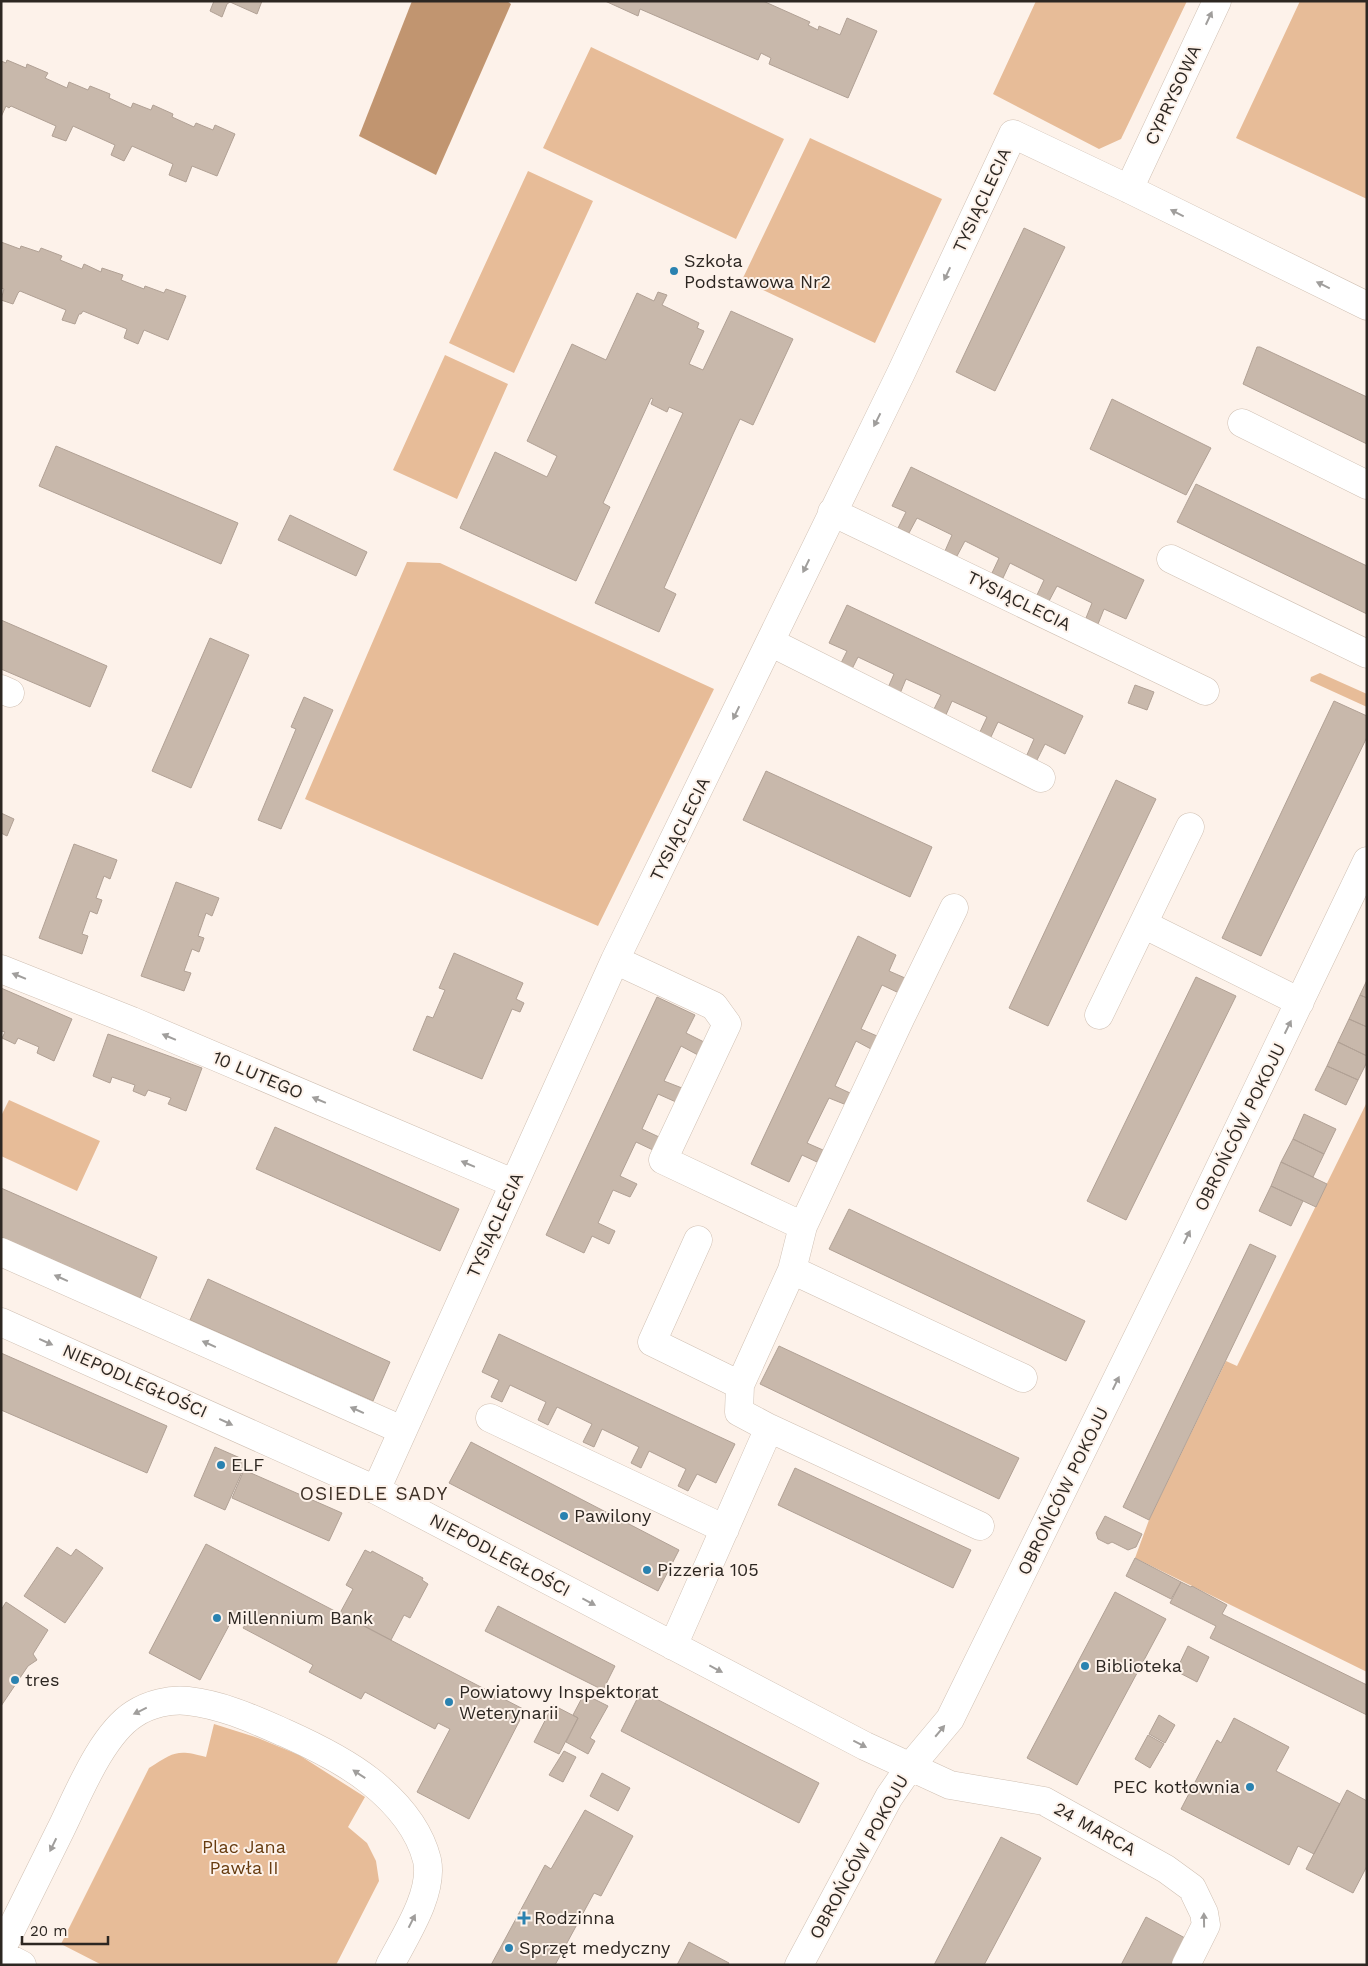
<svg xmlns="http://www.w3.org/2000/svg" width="1368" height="1966" font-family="'Work Sans',sans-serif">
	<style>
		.green { fill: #e7bc98 }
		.water { fill: #c19570 }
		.building { fill: #c8b8ab; stroke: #b1a195 }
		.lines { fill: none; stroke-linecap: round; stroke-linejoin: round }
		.minor-casing { stroke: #d0c0b3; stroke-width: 29 }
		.minor { stroke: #fff; stroke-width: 28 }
		.oneway { fill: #a09e9c }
		.poi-dot { fill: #2a82b0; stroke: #fdf2ea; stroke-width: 2 }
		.labels { text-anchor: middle; stroke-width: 4; stroke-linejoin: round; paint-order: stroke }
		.street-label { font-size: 18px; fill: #2d2722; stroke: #fdf2ea }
		.poi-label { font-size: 18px; fill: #2d2722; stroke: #fdf2ea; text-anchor: start }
		.park-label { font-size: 18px; fill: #673c10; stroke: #fdf2ea }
		.neighbourhood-label { font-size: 19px; letter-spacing: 1px; fill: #3e3127; stroke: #fdf2ea }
	</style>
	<rect width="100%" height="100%" fill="#fdf2ea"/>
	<path class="green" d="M 1036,1 L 1187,1 L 1121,139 L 1099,149 L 993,94 Z
		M 1300,1 L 1367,1 L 1367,199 L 1236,138 Z
		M 591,47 L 784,139 L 736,239 L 543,148 Z
		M 810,138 L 942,199 L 875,343 L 742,280 Z
		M 528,171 L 593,201 L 514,373 L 449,343 Z
		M 445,355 L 508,384 L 457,499 L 393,470 Z
		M 407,562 L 440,563 L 714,689 L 598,926 L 305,799 Z
		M 1320,673 L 1367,694 L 1367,707 L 1310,681 L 1311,677 Z
		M 9,1100 L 100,1141 L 77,1191 L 1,1156 L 1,1116 Z
		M 1367,1102 L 1367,1672 L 1135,1558 L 1149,1520 L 1226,1361 L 1237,1366 Z
		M 214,1724 L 258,1738 L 299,1755 L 365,1797 L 348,1827 L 367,1843 L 376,1861 L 379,1881 L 336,1965 L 102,1965 L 61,1944 L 149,1768 C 174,1752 177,1749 206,1757 Z"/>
	<path class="water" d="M 412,1 L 507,1 L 511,4 L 436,175 L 359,136 Z"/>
	<path class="building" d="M 214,1 L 262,1 L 257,14 L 230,2 L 227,4 L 222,17 L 210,11 Z
		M 605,1 L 763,1 L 810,22 L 808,25 L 818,30 L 819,26 L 840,35 L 847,18 L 877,31 L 848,98 L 769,64 L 771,58 L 761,53 L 758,60 L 640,9 L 638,16 Z
		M 7,60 L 26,68 L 27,64 L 48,73 L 45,78 L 67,88 L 69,82 L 88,90 L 90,86 L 110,94 L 109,98 L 131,108 L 133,103 L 151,110 L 153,105 L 173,114 L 172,117 L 194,127 L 196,123 L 213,130 L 215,125 L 235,134 L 217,176 L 192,166 L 186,182 L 169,175 L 173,164 L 132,146 L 124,161 L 111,155 L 115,145 L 73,126 L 66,141 L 52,136 L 56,126 L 11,106 L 9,108 L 6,106 L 1,117 L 1,61 L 6,63 Z
		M 1024,228 L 1065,247 L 995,391 L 956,372 Z
		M 1,242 L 20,249 L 21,246 L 39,252 L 41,248 L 62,256 L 60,260 L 82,269 L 84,264 L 101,272 L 102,268 L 123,275 L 121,280 L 144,289 L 145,286 L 164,293 L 166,289 L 186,296 L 168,340 L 144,330 L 138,344 L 124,338 L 127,329 L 83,311 L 81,314 L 79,314 L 75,324 L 62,320 L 66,310 L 20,291 L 18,293 L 13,304 L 1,300 L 4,289 L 1,288 Z
		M 658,292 L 667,295 L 662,305 L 699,323 L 697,328 L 704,331 L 689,364 L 703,370 L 731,311 L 793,339 L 753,425 L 740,419 L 733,434 L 664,588 L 676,594 L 659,632 L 595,603 L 683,413 L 669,407 L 667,412 L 651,404 L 653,399 L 651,398 L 603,503 L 610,507 L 576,581 L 460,528 L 495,452 L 547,477 L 557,456 L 527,441 L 572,344 L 606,360 L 637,293 L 654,301 Z
		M 1257,347 L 1260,347 L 1367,397 L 1367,444 L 1243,384 Z
		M 1112,399 L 1211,448 L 1186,495 L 1090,449 Z
		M 56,446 L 238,523 L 221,564 L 39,486 Z
		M 911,467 L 1144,580 L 1126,619 L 1104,609 L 1098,624 L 1086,618 L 1092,603 L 1057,586 L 1049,601 L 1037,595 L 1044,580 L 1010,563 L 1003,578 L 992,573 L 999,558 L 965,541 L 957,556 L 945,551 L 952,535 L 917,518 L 909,533 L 898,528 L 906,512 L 892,506 Z
		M 1196,484 L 1367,566 L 1367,614 L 1177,522 Z
		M 290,515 L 367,552 L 356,576 L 278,540 Z
		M 847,605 L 1083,716 L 1065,754 L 1045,744 L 1036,762 L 1026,757 L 1034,739 L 998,722 L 990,739 L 979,734 L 987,717 L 952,701 L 945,717 L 933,711 L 941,695 L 906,679 L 899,696 L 887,690 L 894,674 L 858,657 L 850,673 L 839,667 L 847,651 L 829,643 Z
		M 1,620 L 107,666 L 90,707 L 1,669 Z
		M 210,638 L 249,655 L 191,788 L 152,771 Z
		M 1135,685 L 1154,692 L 1147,710 L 1128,703 Z
		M 304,697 L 333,710 L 281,829 L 258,820 L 296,729 L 291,727 Z
		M 1334,701 L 1367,716 L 1367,737 L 1261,956 L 1222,938 Z
		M 766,771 L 932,847 L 910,897 L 743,820 Z
		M 1116,780 L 1156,799 L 1048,1026 L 1009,1008 Z
		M 1,813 L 14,819 L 7,836 L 1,833 Z
		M 74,844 L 117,860 L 110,879 L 104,876 L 96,898 L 102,900 L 97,914 L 90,911 L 82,934 L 88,936 L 82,954 L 39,938 Z
		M 176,882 L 219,898 L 212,916 L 206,913 L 198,936 L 204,938 L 199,952 L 192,949 L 184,971 L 191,973 L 184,991 L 141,976 Z
		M 858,936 L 896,955 L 889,971 L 905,978 L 899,993 L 882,985 L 861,1029 L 877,1036 L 871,1049 L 856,1041 L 835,1086 L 850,1093 L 844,1104 L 829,1098 L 807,1143 L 823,1150 L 817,1162 L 802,1155 L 789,1182 L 751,1164 Z
		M 454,953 L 523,983 L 516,999 L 524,1003 L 520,1012 L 512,1009 L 482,1079 L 413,1050 L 427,1016 L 433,1018 L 445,990 L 439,988 Z
		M 1196,977 L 1236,996 L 1126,1220 L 1087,1201 Z
		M 1367,980 L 1367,998 L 1360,995 Z
		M 1,988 L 72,1019 L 54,1061 L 37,1053 L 39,1047 L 18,1038 L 15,1044 L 2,1038 L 5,1032 L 1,1031 Z
		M 1360,995 L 1367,998 L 1367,1027 L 1349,1019 Z
		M 657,997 L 695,1015 L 686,1033 L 704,1042 L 698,1055 L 681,1046 L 664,1081 L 682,1088 L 676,1102 L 658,1094 L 642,1129 L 659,1137 L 653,1150 L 636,1142 L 620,1176 L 637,1184 L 630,1197 L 613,1190 L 598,1223 L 615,1231 L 609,1244 L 592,1236 L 584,1253 L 546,1235 Z
		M 1349,1019 L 1367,1027 L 1367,1056 L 1338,1042 Z
		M 108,1034 L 202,1068 L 186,1111 L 168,1104 L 171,1098 L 148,1090 L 145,1096 L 133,1091 L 135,1085 L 112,1077 L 110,1083 L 93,1076 Z
		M 1338,1042 L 1367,1056 L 1367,1062 L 1358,1080 L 1327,1066 Z
		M 1327,1066 L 1358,1080 L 1346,1105 L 1315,1090 Z
		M 1304,1114 L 1336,1129 L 1324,1154 L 1293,1139 Z
		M 275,1127 L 459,1209 L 440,1251 L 256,1169 Z
		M 1293,1139 L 1324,1154 L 1313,1177 L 1281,1162 Z
		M 1281,1162 L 1327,1184 L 1316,1207 L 1271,1186 Z
		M 1271,1186 L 1303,1201 L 1291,1226 L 1259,1211 Z
		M 1,1188 L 157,1257 L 140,1298 L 1,1237 Z
		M 849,1209 L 1085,1321 L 1066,1361 L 829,1249 Z
		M 1250,1244 L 1276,1256 L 1149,1520 L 1123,1507 Z
		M 208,1279 L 390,1362 L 373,1401 L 190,1320 Z
		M 499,1334 L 735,1444 L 716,1483 L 697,1474 L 688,1491 L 678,1486 L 686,1469 L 649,1451 L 641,1468 L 631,1463 L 639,1447 L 602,1429 L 594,1447 L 583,1442 L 592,1424 L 557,1407 L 548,1425 L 538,1420 L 546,1402 L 510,1385 L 502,1402 L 491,1397 L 499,1380 L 482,1372 Z
		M 779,1346 L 1019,1458 L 999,1499 L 760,1384 Z
		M 1,1353 L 167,1426 L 147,1473 L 1,1410 Z
		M 471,1442 L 679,1550 L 658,1591 L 449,1483 Z
		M 215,1447 L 247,1461 L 225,1510 L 194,1496 Z
		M 795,1468 L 971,1550 L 953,1588 L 778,1505 Z
		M 244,1470 L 342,1513 L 329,1541 L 232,1498 Z
		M 1105,1516 L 1142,1534 L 1136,1547 L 1128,1550 L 1112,1542 L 1108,1544 L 1098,1539 L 1096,1533 Z
		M 206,1544 L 525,1710 L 469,1819 L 417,1792 L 450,1729 L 438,1723 L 435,1729 L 365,1692 L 361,1699 L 309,1672 L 313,1665 L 243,1628 L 245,1625 L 233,1618 L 200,1680 L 149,1653 Z
		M 57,1547 L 71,1556 L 76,1549 L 103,1568 L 65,1623 L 24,1596 Z
		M 365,1550 L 371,1553 L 372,1551 L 423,1578 L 422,1580 L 428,1584 L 410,1618 L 404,1615 L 391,1640 L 340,1613 L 353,1589 L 346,1585 Z
		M 1135,1558 L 1181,1582 L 1171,1599 L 1126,1576 Z
		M 1181,1582 L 1191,1587 L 1192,1586 L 1227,1605 L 1222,1614 L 1367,1685 L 1367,1715 L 1210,1638 L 1216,1626 L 1170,1603 Z
		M 1115,1592 L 1166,1619 L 1077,1785 L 1027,1758 Z
		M 6,1602 L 48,1630 L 33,1654 L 37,1660 L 28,1666 L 1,1706 L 1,1610 Z
		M 498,1606 L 615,1666 L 603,1690 L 485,1631 Z
		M 1188,1646 L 1209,1657 L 1197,1682 L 1176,1671 Z
		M 641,1691 L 819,1783 L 799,1823 L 621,1731 Z
		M 584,1694 L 608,1706 L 590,1738 L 595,1741 L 588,1754 L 566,1742 L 578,1718 L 573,1715 Z
		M 553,1705 L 578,1718 L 559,1754 L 534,1742 Z
		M 1159,1715 L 1175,1725 L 1165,1743 L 1149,1734 Z
		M 1234,1718 L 1289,1747 L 1276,1771 L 1340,1804 L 1314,1854 L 1298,1846 L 1289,1865 L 1181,1809 L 1217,1740 L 1221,1743 Z
		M 1148,1735 L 1164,1744 L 1150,1768 L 1135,1759 Z
		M 564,1751 L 576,1757 L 563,1782 L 549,1775 Z
		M 602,1773 L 630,1788 L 618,1811 L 590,1796 Z
		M 1347,1790 L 1367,1801 L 1367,1866 L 1353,1893 L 1306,1869 Z
		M 585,1810 L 633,1836 L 601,1896 L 594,1893 L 555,1965 L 491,1965 L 545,1865 L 551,1869 Z
		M 1001,1837 L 1041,1858 L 984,1965 L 934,1965 Z
		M 1146,1917 L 1185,1938 L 1171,1965 L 1121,1965 Z
		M 689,1942 L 729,1963 L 728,1965 L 677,1965 Z"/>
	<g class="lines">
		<g class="minor-casing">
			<path id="minor" d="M 1129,189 L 1217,1
				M 1242,423 L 1367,485
				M 832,512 L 1205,691
				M 1171,559 L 1367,654
				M 770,642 L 1041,778
				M 1,689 L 10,693
				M 954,908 L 901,1017 L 803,1226 L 792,1270 L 740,1385 L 739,1412 L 769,1428 L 980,1526
				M 1143,924 L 1300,1002
				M 615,960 L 714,1006 L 727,1024 L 663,1160 L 803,1226
				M 1,969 L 132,1021 L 513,1183
				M 1099,1015 L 1190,827
				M 698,1240 L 652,1342 L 740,1385
				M 1,1252 L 402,1430
				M 792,1270 L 1023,1378
				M 1,1322 L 376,1490 L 865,1746 L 950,1785 L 1044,1801 L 1166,1869 L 1192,1888 L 1204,1913 L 1206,1925 L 1186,1965
				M 490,1418 L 725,1529
				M 376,1490 L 615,960 L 901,373 L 1013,134 L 1129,189 L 1367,306
				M 673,1646 L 769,1428
				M 1,1950 C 21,1910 40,1871 60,1831 C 77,1797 101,1735 134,1714 C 149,1704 170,1699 188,1701 C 223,1705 253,1719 285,1733 C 314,1746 345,1761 370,1781 C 395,1801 419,1828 427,1860 C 434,1893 405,1936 390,1965
				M 1,1954 L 22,1965
				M 799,1965 L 889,1797 L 909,1768 L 950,1719 L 1176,1259 L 1367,861"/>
		</g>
		<use href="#minor" class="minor"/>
	</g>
	<defs><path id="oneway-solid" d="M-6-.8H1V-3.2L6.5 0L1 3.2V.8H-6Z" transform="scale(1.25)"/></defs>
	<g class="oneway">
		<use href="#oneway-solid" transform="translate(1209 18) rotate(-65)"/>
		<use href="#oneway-solid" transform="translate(1177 213) rotate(-153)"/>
		<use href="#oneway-solid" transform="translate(947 274) rotate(115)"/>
		<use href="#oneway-solid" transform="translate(1323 285) rotate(-154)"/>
		<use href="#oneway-solid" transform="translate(877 420) rotate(117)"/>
		<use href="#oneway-solid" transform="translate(806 566) rotate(116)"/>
		<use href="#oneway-solid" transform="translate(736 713) rotate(116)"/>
		<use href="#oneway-solid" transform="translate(19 976) rotate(-158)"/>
		<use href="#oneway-solid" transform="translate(1288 1027) rotate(-64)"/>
		<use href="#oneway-solid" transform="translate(169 1037) rotate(-157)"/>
		<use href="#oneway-solid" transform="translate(319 1100) rotate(-157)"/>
		<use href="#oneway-solid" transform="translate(468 1164) rotate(-157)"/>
		<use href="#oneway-solid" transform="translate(1187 1237) rotate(-64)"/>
		<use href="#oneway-solid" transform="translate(61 1278) rotate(-156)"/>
		<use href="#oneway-solid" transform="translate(46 1342) rotate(24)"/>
		<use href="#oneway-solid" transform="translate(209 1344) rotate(-156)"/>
		<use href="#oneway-solid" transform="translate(1116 1383) rotate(-64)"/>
		<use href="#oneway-solid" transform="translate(357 1410) rotate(-156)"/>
		<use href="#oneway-solid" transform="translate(226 1422) rotate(25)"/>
		<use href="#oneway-solid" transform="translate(589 1602) rotate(28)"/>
		<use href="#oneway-solid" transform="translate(716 1669) rotate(28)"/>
		<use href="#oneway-solid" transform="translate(140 1711) rotate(154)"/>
		<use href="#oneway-solid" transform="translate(940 1731) rotate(-50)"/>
		<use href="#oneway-solid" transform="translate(860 1744) rotate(27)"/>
		<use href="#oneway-solid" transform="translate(359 1774) rotate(-147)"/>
		<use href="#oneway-solid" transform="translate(53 1845) rotate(116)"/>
		<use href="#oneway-solid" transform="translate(1204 1920) rotate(-91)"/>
		<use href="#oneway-solid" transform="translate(412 1921) rotate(-63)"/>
	</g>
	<g class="poi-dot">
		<circle cx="674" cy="271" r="5"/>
		<circle cx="221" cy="1465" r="5"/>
		<circle cx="564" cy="1516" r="5"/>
		<circle cx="647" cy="1570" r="5"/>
		<circle cx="217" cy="1618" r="5"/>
		<circle cx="1085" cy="1666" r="5"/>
		<circle cx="15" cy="1680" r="5"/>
		<circle cx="449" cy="1702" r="5"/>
		<circle cx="1250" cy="1787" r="5"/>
		<path d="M521.5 1910.5h5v5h5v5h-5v5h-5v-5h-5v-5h5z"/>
		<circle cx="509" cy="1948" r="5"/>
	</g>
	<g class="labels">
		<g class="street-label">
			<text transform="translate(1173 95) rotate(-65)" y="6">CYPRYSOWA</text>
			<text transform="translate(982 200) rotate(-65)" y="6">TYSIĄCLECIA</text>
			<text transform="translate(1019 601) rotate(26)" y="6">TYSIĄCLECIA</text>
			<text transform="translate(680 829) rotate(-64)" y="6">TYSIĄCLECIA</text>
			<text transform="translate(258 1075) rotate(23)" y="6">10 LUTEGO</text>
			<text transform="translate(1240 1127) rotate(-64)" y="6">OBROŃCÓW POKOJU</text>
			<text transform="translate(495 1225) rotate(-66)" y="6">TYSIĄCLECIA</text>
			<text transform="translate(135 1381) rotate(24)" y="6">NIEPODLEGŁOŚCI</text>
			<text transform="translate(1063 1491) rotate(-64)" y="6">OBROŃCÓW POKOJU</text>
			<text transform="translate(500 1555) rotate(28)" y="6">NIEPODLEGŁOŚCI</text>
			<text transform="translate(1095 1829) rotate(29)" y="6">24 MARCA</text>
			<text transform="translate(859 1857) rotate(-61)" y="6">OBROŃCÓW POKOJU</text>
		</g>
		<g class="poi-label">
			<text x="684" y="267">Szkoła<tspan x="684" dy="21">Podstawowa Nr2</tspan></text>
			<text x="231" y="1471">ELF</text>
			<text x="574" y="1522">Pawilony</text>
			<text x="657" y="1576">Pizzeria 105</text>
			<text x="227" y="1624">Millennium Bank</text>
			<text x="1095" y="1672">Biblioteka</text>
			<text x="25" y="1686">tres</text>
			<text x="459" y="1698">Powiatowy Inspektorat<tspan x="459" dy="21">Weterynarii</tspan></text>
			<text x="1240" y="1793" text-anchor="end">PEC kotłownia</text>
			<text x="534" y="1924">Rodzinna</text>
			<text x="519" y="1954">Sprzęt medyczny</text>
		</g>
		<g class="park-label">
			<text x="244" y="1853">Plac Jana<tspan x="244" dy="21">Pawła II</tspan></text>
		</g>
		<g class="neighbourhood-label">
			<text x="374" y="1500">OSIEDLE SADY</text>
		</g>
	</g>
	<rect width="1368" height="1966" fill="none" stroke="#2d2722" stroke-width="5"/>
	<path d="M22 1936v8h86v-8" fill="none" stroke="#2d2722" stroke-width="2.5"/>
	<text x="30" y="1936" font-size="15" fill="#2d2722" stroke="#fdf2ea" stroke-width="4" paint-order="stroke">20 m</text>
</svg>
